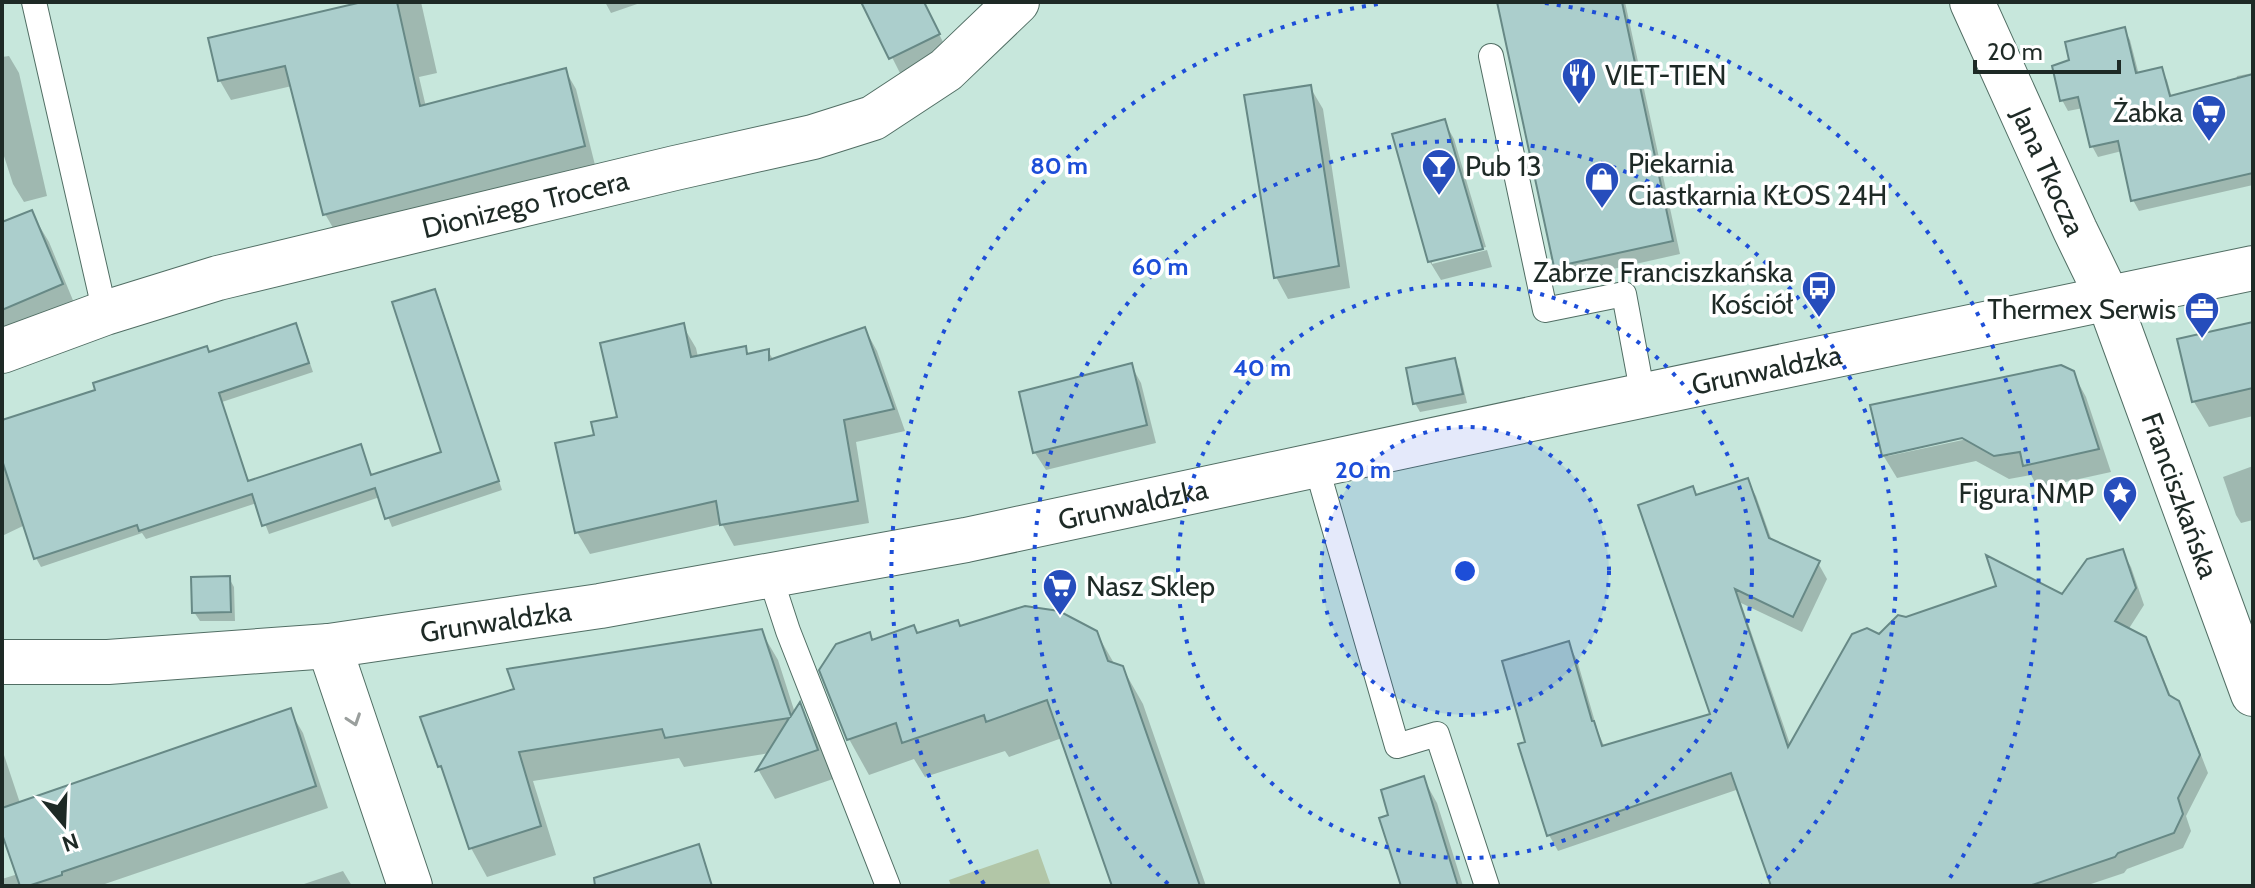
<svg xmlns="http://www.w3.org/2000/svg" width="2255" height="888" font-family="Cabin,sans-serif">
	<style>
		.green { fill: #b2c6a7 }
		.shadow { fill: #0003; fill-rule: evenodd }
		.building { fill: #abcecc; stroke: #678986; stroke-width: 2 }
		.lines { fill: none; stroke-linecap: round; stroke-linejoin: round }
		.service-casing { stroke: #516e64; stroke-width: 26 }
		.minor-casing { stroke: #516e64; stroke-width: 46 }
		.tertiary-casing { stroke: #516e64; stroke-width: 46 }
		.service { stroke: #fff; stroke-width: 24 }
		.minor { stroke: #fff; stroke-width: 44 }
		.tertiary { stroke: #fff; stroke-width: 44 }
		.oneway { stroke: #9a9f9d }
		.ring { fill: none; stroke: #1d4ed8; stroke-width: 4; stroke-dasharray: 4 8 }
		.labels { text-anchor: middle; stroke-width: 7; stroke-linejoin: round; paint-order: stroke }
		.poi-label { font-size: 28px; fill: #1e2a26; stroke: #fff; text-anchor: start }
		.street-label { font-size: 28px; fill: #1e2a26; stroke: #fff }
		.centre { fill: #1d4ed8; stroke: #fff; stroke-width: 4 }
		.ring-label { font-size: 24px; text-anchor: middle; font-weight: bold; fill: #1d4ed8; stroke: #fff; stroke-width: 7; stroke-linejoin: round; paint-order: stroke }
	</style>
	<rect width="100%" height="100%" fill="#c7e7dc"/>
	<path class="green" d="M 1038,849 L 1051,886 L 951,886 L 949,880 Z"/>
	<path class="shadow" d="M 371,2 L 421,2 L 437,73 L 419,77 L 426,107 L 565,70 L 576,89 L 595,165 L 336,233 L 325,214 L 292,86 L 231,100 L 220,81 Z
		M 605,2 L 643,2 L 611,13 Z
		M 864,2 L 923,2 L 948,52 L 901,75 Z
		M 1499,2 L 1625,2 L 1680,254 L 1564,280 L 1556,266 Z
		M 2124,29 L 2130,40 L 2139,75 L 2161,70 L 2167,80 L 2172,98 L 2236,80 L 2237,76 L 2253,73 L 2253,185 L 2139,211 L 2133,200 L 2122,151 L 2098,157 L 2092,146 L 2083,108 L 2068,111 L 2062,100 L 2072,62 Z
		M 9,56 L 19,73 L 47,196 L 24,202 L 13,184 L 2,150 L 2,57 Z
		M 1310,87 L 1323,109 L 1350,288 L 1288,299 L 1276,277 Z
		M 1444,121 L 1454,139 L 1486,247 L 1432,260 L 1432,264 L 1487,250 L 1492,267 L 1441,280 L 1430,262 L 1394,136 Z
		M 31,212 L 49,242 L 79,315 L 2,347 L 2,224 Z
		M 434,291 L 439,300 L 502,490 L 392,527 L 380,497 L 269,534 L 257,503 L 146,539 L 142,533 L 41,567 L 36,558 L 25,525 L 2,536 L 2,422 L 295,325 L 300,334 L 313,372 L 222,402 L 249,483 L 360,447 L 372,477 L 444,453 Z
		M 2253,324 L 2253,416 L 2209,427 L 2194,402 L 2179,341 Z
		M 683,326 L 696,348 L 698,357 L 744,349 L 748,355 L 768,351 L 774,361 L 865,329 L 877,351 L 905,431 L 856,442 L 869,523 L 734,546 L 722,524 L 590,554 L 577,532 L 596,436 L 620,418 Z
		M 1454,360 L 1459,369 L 1467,403 L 1420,412 L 1415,403 Z
		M 1131,365 L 1141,383 L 1156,443 L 1046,470 L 1035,453 L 1021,394 Z
		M 2061,367 L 2073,373 L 2086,397 L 2111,472 L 2038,488 L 2031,475 L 2009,479 L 1976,461 L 1897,478 L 1883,455 L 1873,407 ZM 1971,434 L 1972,438 L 1888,456 L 1888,452 Z
		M 2253,466 L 2253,520 L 2241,523 L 2236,515 L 2223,477 Z
		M 1747,480 L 1756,496 L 1772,541 L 1818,563 L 1827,579 L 1802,632 L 1741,603 L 1791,747 L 1879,636 L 1906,620 L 2063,596 L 2122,551 L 2131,567 L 2144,605 L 2128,630 L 2145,639 L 2154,655 L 2172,699 L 2177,702 L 2187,719 L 2208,773 L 2186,816 L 2191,831 L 2183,848 L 2127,869 L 2124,873 L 2085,886 L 1773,886 L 1739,789 L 1558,851 L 1549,835 L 1528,743 L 1568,644 L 1577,660 L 1598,732 L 1605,748 L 1712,716 L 1696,497 Z
		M 229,578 L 234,587 L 235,621 L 200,621 L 194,612 Z
		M 960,628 L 1096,632 L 1115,665 L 1122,667 L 1143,704 L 1206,886 L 1113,886 L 1062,738 L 1009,757 L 1005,751 L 925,777 L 914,759 L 869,775 L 849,739 L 869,635 L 873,642 Z
		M 761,631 L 778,660 L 795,713 L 800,706 L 815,733 L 833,779 L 775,799 L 759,771 L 770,753 L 684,767 L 679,758 L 533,781 L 556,855 L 487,877 L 471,848 L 448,781 L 440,767 L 423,718 Z
		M 290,711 L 303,733 L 328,808 L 99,886 L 2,886 L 2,879 L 18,874 L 2,828 L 2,749 L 20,803 Z
		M 1423,778 L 1437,803 L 1463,886 L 1403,886 L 1391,816 Z
		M 343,871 L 352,886 L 298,886 Z"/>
	<path class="building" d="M 362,2 L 397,2 L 420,106 L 566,68 L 585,146 L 323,215 L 285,66 L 218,81 L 208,38 Z
		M 861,2 L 924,2 L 940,34 L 889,59 Z
		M 1497,2 L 1622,2 L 1673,241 L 1554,267 Z
		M 2125,27 L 2136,73 L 2162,67 L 2170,96 L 2253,74 L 2253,173 L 2131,201 L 2118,141 L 2090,147 L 2078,97 L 2060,101 L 2052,66 L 2069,60 L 2065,42 Z
		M 1311,85 L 1339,266 L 1274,278 L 1244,95 Z
		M 1445,119 L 1483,249 L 1428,262 L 1392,134 Z
		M 32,210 L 63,284 L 2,310 L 2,222 Z
		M 435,289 L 499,481 L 385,519 L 375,488 L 262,526 L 252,494 L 139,531 L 137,525 L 34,559 L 2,460 L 2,420 L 95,390 L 93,383 L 207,346 L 209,352 L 296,323 L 309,363 L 219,393 L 248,481 L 361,444 L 371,475 L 441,452 L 392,302 Z
		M 2253,322 L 2253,388 L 2192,402 L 2177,339 Z
		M 684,323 L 691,357 L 746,346 L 747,354 L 769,349 L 769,360 L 865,327 L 894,409 L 844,420 L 858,501 L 720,525 L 716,501 L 575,533 L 555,443 L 594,435 L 591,422 L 617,417 L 600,343 Z
		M 1455,358 L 1463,394 L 1413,404 L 1406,368 Z
		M 1132,363 L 1147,425 L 1033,453 L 1019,392 Z
		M 2061,365 L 2074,371 L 2099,449 L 2023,466 L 2020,452 L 1994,456 L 1962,438 L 1882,456 L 1870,405 Z
		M 1748,478 L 1769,538 L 1820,561 L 1793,617 L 1735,589 L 1788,747 L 1852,634 L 1867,628 L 1879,634 L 1898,615 L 1906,617 L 1996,586 L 1986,555 L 2062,594 L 2087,559 L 2123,549 L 2136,588 L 2115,621 L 2146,637 L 2169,695 L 2179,701 L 2200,755 L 2178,798 L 2183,814 L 2174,833 L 2118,853 L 2115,857 L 2029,886 L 1771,886 L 1731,773 L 1547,836 L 1518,744 L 1525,742 L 1502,661 L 1569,641 L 1592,721 L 1594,721 L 1602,746 L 1710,714 L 1638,505 L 1693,486 L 1696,495 Z
		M 230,576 L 231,612 L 192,613 L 191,577 Z
		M 1025,606 L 1059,611 L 1097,631 L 1108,661 L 1123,666 L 1200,886 L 1112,886 L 1047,700 L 986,722 L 984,715 L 902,743 L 896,723 L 847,740 L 819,670 L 836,644 L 870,632 L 872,640 L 914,625 L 917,633 L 958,620 L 960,626 Z
		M 762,629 L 791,716 L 800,702 L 818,750 L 756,771 L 789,718 L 665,738 L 662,729 L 519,752 L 541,826 L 469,849 L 441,766 L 438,767 L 420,717 L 514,689 L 507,669 Z
		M 291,708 L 316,786 L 62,872 L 62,875 L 28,886 L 20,886 L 2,834 L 2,808 Z
		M 1424,776 L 1458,886 L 1401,886 L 1379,818 L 1388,815 L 1381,790 Z
		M 699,844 L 712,886 L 595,886 L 594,878 Z"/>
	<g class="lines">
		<g class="service-casing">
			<path id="service" d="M 34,2 L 105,313
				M 1491,56 L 1545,310 L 1624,294 L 1643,396
				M 1316,465 L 1397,746 L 1437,734 L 1487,886
				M 770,576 L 788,631 L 888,886"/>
		</g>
		<g class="minor-casing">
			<g id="minor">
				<path id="s1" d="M 2,351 L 105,313 L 218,278 L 675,168 L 813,137 L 873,118 L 946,70 L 1017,2"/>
				<path d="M 329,646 L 410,886"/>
			</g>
		</g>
		<g class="tertiary-casing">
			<g id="tertiary">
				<path id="s2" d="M 1972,2 L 2075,230 L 2108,298 L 2253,694"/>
				<path id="s3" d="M 2,662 L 108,662 L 329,646 L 600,606 L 966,540 L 1564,412 L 2253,268"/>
			</g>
		</g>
		<use href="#service" class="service"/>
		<use href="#minor" class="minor"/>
		<use href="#tertiary" class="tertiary"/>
	</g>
	<defs><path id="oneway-chevron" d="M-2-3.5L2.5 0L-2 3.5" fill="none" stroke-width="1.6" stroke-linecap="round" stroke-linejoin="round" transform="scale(2)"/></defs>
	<use class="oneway" href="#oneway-chevron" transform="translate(354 720) rotate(71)"/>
	<circle cx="1465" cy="571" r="144" fill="#1d4ed8" fill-opacity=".12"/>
	<g class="ring">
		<circle cx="1465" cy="571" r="144"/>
		<circle cx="1465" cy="571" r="287"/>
		<path d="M1168 884A431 431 0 1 1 1762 884"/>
		<path d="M984 884A574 574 0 0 1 1385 3M1545 3A574 574 0 0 1 1946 884"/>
	</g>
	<defs>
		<g id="restaurant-pin" transform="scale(1.8)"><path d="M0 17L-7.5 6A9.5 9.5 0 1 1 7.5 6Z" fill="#264dbc" stroke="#fff"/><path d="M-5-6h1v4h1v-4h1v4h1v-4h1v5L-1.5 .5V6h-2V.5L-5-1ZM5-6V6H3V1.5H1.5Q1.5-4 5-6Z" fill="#fff"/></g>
		<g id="supermarket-pin" transform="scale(1.8)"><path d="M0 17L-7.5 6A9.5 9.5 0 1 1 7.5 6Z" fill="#264dbc" stroke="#fff"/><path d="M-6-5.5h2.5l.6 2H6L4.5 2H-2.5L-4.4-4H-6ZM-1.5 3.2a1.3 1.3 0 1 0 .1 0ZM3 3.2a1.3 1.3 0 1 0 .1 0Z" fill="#fff"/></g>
		<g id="bar-pin" transform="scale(1.8)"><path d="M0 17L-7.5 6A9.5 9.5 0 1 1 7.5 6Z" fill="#264dbc" stroke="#fff"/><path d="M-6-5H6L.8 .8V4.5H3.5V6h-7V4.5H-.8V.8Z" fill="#fff"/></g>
		<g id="shop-pin" transform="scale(1.8)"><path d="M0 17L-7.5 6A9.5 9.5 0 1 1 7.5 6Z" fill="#264dbc" stroke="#fff"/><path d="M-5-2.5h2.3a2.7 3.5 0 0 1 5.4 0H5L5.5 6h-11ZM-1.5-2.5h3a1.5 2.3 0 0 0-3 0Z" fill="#fff"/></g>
		<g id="bus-pin" transform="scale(1.8)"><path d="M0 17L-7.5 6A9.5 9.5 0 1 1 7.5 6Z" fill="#264dbc" stroke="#fff"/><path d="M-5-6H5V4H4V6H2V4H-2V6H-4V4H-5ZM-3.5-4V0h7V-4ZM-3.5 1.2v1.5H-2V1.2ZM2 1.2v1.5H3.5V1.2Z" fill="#fff"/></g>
		<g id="office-pin" transform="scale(1.8)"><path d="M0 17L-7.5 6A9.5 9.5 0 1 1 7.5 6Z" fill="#264dbc" stroke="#fff"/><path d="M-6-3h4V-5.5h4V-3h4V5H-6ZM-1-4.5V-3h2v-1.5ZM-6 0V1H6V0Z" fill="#fff"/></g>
		<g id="sight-pin" transform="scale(1.8)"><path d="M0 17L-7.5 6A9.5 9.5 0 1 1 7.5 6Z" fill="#264dbc" stroke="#fff"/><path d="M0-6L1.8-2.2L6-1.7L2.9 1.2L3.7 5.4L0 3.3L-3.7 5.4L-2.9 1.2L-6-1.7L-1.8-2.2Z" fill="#fff"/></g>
	</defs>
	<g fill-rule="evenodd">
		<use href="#restaurant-pin" x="1579" y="75"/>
		<use href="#supermarket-pin" x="2209" y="112"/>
		<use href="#bar-pin" x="1439" y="166"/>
		<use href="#shop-pin" x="1602" y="179"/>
		<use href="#bus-pin" x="1819" y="288"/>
		<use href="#office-pin" x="2202" y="309"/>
		<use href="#sight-pin" x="2120" y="493"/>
		<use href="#supermarket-pin" x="1060" y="586"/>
	</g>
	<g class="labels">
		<g class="poi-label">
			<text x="1605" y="85">VIET-TIEN</text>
			<text x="2183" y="122" text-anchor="end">Żabka</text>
			<text x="1628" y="173">Piekarnia<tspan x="1628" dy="32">Ciastkarnia KŁOS 24H</tspan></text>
			<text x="1465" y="176">Pub 13</text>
			<text x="1793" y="282" text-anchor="end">Zabrze Franciszkańska<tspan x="1793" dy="32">Kościół</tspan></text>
			<text x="2176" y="319" text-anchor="end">Thermex Serwis</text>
			<text x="2094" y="503" text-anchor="end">Figura NMP</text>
			<text x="1086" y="596">Nasz Sklep</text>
		</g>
		<g class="street-label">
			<text dy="10" stroke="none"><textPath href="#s2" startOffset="186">Jana Tkocza</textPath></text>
			<text dy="10" stroke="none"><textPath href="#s1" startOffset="544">Dionizego Trocera</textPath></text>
			<text dy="10" stroke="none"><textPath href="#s3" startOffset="1792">Grunwaldzka</textPath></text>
			<text dy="10" stroke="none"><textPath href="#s2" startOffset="536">Franciszkańska</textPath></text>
			<text dy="10" stroke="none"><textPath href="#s3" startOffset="1144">Grunwaldzka</textPath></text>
			<text dy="10" stroke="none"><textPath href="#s3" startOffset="496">Grunwaldzka</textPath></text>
		</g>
	</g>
	<circle cx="1465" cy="571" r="12" class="centre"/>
	<g class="ring-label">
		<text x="1059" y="174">80 m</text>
		<text x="1160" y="275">60 m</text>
		<text x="1262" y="376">40 m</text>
		<text x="1363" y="478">20 m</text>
	</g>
	<rect width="2255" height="888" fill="none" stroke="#1e2a26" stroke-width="8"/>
	<g transform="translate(64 824) rotate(161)" stroke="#ffffff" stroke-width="6" paint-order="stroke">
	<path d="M0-6L14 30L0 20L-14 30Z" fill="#1e2a26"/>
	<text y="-12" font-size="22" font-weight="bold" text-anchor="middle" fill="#1e2a26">N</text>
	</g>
	<path d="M1975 60v12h144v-12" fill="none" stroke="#1e2a26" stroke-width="4"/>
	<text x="1987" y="60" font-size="24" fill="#1e2a26" stroke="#ffffff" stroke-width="6" paint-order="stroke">20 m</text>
</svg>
